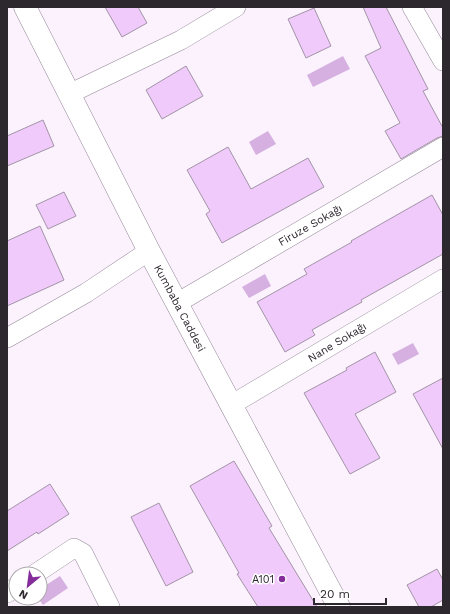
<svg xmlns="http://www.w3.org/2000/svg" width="450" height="614" font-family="'Work Sans',sans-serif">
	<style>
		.water { fill: #d5b0e0 }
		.building { fill: #f0cafb; stroke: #a294a6 }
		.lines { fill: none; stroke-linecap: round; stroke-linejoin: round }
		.minor-casing { stroke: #958899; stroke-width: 20 }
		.tertiary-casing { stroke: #958899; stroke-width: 23 }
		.minor { stroke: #fff; stroke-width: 19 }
		.tertiary { stroke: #fff; stroke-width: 22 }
		.poi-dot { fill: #852e9b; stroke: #fff; stroke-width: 1.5 }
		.labels { text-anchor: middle; stroke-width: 3; stroke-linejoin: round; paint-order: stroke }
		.street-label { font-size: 11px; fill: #2d272e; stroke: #fff }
		.poi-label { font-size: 11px; fill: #2d272e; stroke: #fff; text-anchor: end }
	</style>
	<rect width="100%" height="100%" fill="#fbf2fd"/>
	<path class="water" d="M 343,56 L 350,69 L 313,87 L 307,75 Z
		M 268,131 L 276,144 L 256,155 L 249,142 Z
		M 265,274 L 271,286 L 249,298 L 242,287 Z
		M 413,343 L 419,354 L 398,365 L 392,354 Z
		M 60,576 L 68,588 L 43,605 L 38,598 L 40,598 L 40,589 Z"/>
	<path class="building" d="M 105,7 L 138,7 L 147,23 L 122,37 Z
		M 363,7 L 386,7 L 428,89 L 423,91 L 443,128 L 443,136 L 437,138 L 401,159 L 385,131 L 400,123 L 365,56 L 381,48 Z
		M 314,8 L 331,46 L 306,58 L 288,19 Z
		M 186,66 L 203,96 L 162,119 L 146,90 Z
		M 43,120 L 54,146 L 7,166 L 7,136 Z
		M 228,147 L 251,189 L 308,158 L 324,187 L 222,243 L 206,214 L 210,211 L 187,170 Z
		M 64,192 L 76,216 L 48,229 L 36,205 Z
		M 432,195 L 443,215 L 443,254 L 361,300 L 362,302 L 312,330 L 315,335 L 285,352 L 257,302 L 307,274 L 304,269 L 352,242 L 351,241 Z
		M 40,226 L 64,280 L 7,306 L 7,241 Z
		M 375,352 L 396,392 L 355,414 L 380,458 L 350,474 L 304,393 L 347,370 L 346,368 Z
		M 443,378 L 443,449 L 413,394 Z
		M 234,461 L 272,526 L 269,528 L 317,607 L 258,607 L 237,574 L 239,573 L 190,486 Z
		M 50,484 L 69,514 L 38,534 L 37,532 L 7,551 L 7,511 Z
		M 159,503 L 193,572 L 166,586 L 131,517 Z
		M 437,569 L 443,580 L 443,600 L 431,607 L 419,607 L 407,585 Z"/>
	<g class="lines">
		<g class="minor-casing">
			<path id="minor" d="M 412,7 L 443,61
				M 69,94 L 181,40 L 236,7
				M 177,303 L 443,147
				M 7,338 L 86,293 L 149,251
				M 231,405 L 443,279
				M 35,574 L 74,548 L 83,553 L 110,607
				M 7,593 L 16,587"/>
		</g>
		<g class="tertiary-casing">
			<path id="tertiary" d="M 25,7 L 149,251 L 339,607"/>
		</g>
		<use href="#minor" class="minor"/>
		<use href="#tertiary" class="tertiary"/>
	</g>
	<circle class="poi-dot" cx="282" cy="579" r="4"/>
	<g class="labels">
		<g class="street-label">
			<text transform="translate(310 225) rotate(-30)" y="4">Firuze Sokağı</text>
			<text transform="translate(180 308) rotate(62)" y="4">Kumbaba Caddesi</text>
			<text transform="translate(337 342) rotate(-31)" y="4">Nane Sokağı</text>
		</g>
		<g class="poi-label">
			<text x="274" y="583">A101</text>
		</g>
	</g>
	<rect width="450" height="614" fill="none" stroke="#2d272e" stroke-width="16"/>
	<g transform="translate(28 586) rotate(209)"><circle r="19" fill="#ffffff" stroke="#aba9ab"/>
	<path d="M0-3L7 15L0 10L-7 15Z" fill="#852e9b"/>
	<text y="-6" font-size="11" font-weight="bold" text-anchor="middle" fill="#2d272e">N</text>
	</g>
	<path d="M314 598v6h72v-6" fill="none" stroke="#2d272e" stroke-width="2"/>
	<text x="320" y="598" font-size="12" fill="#2d272e" stroke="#ffffff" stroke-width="3" paint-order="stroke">20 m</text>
</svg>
